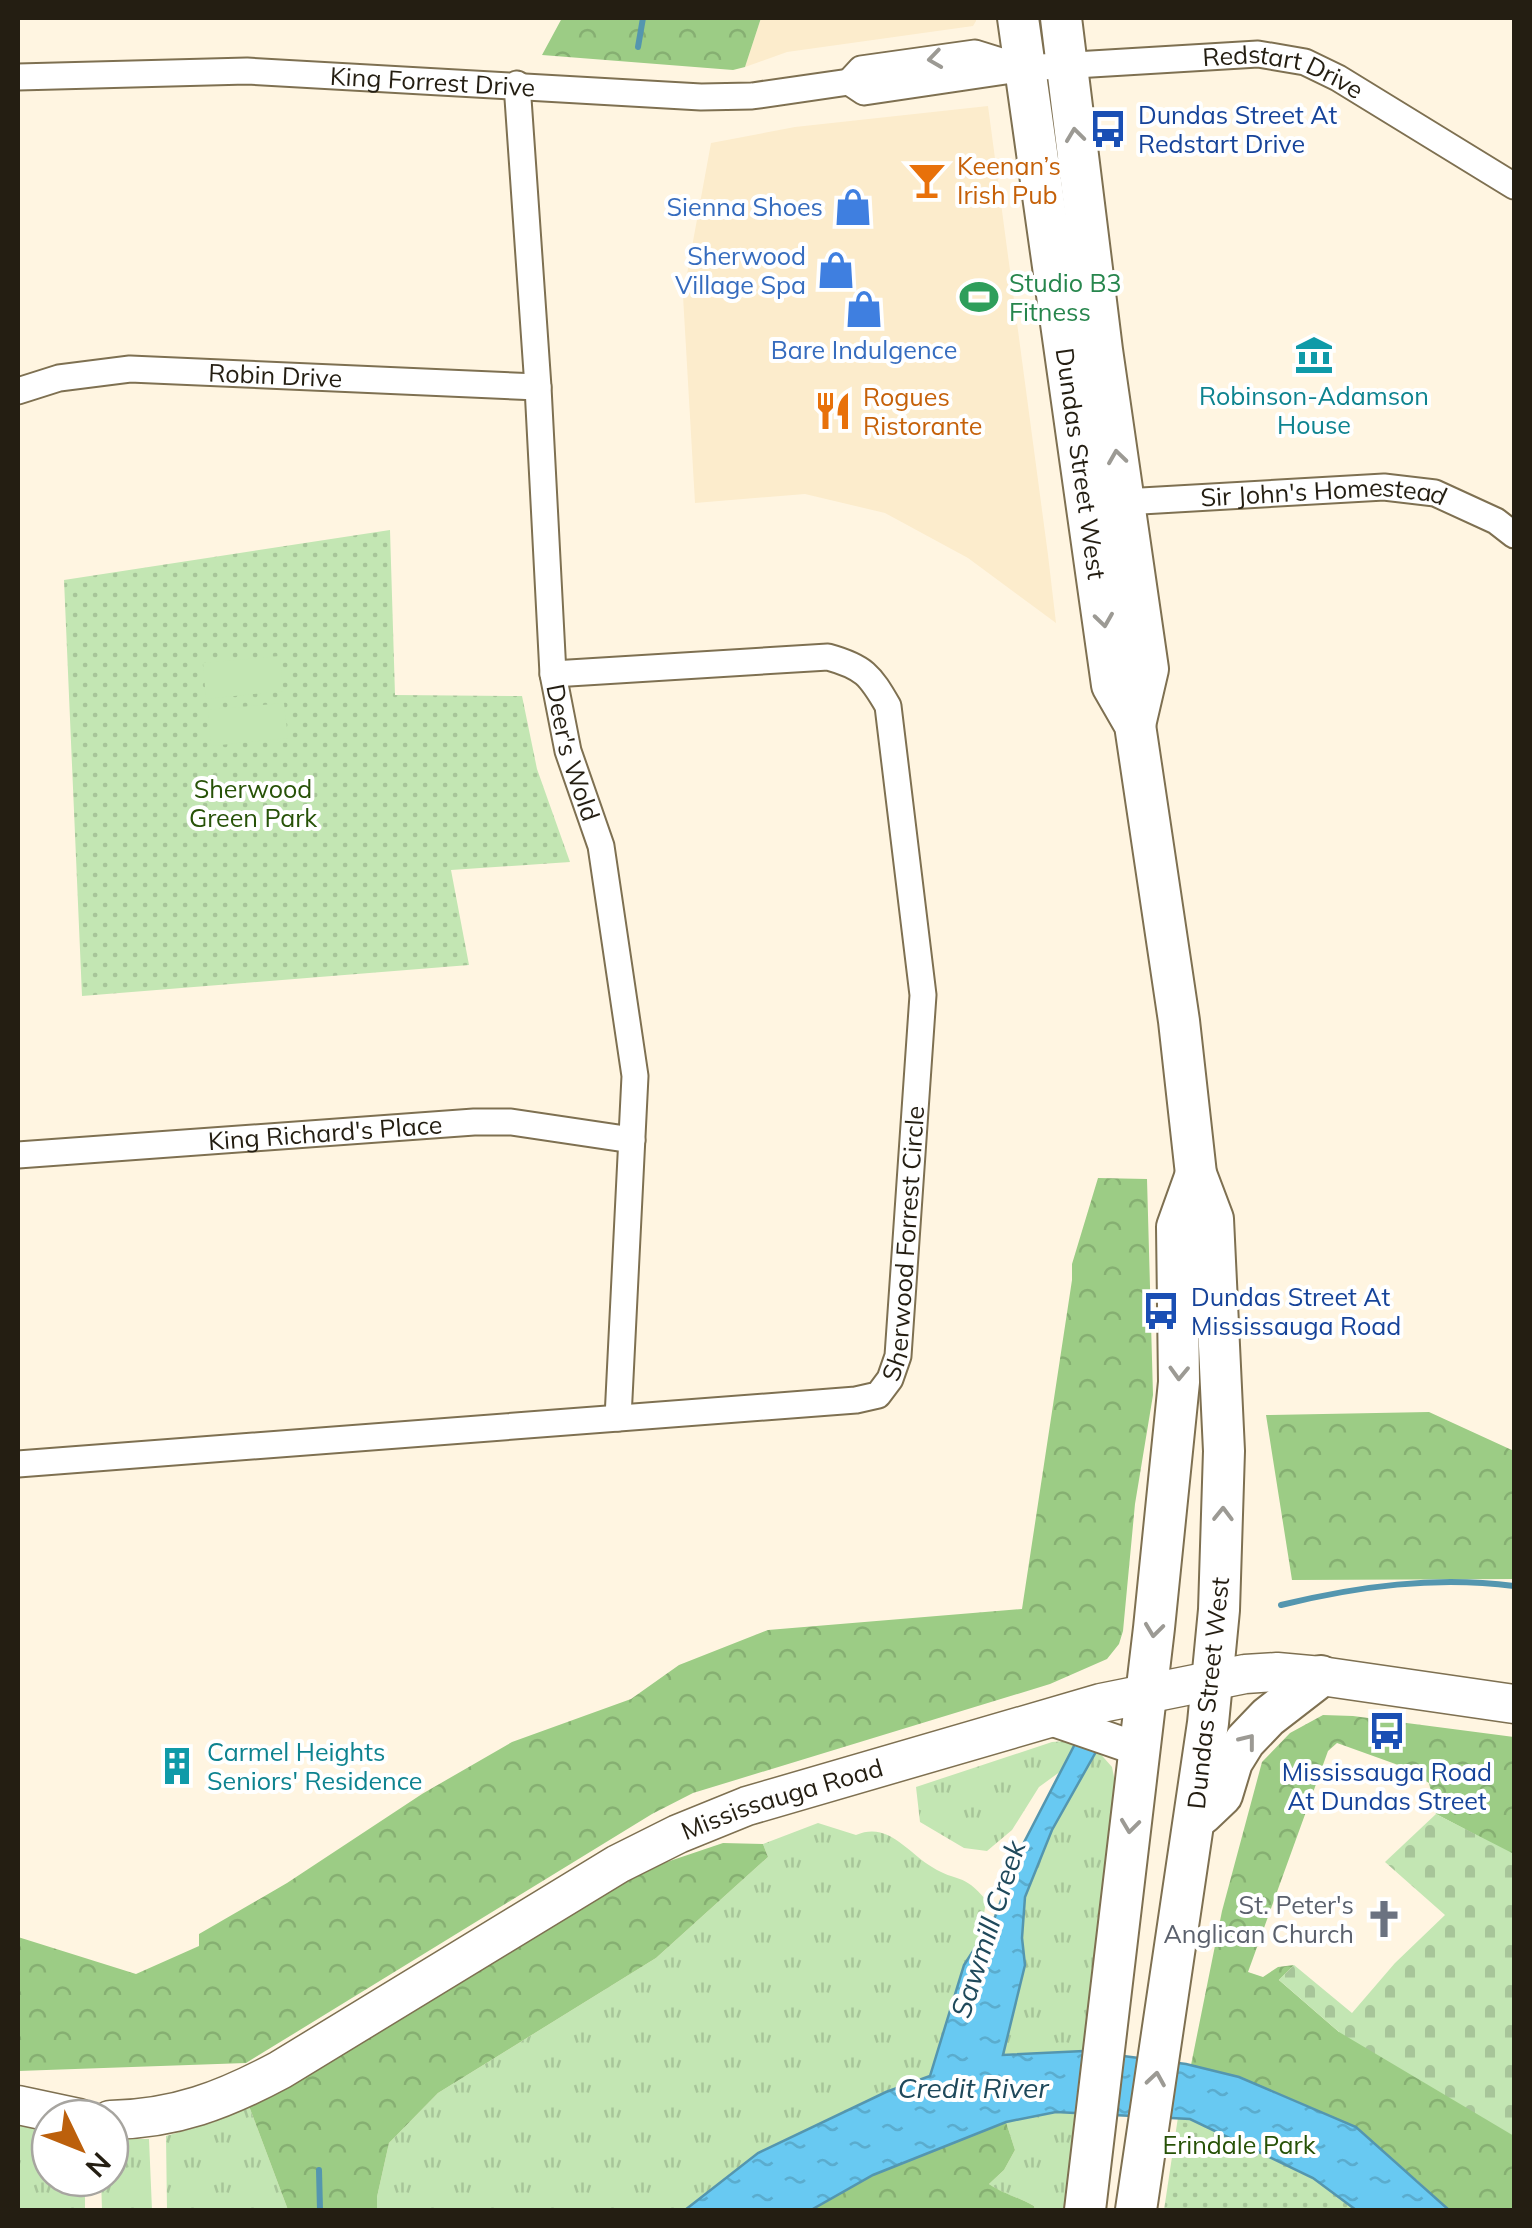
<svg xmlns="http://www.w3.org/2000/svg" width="1532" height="2228" font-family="Mulish,sans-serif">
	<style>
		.built { fill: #fceccc }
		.grass { fill: url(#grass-tufts) }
		.forest { fill: url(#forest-crowns); fill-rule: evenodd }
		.cemetery { fill: url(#cemetery-stones) }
		.park { fill: url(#park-dots) }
		.garden { fill: #c3e6b3 }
		.water { fill: url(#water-ripples); stroke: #5496af; stroke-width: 2.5 }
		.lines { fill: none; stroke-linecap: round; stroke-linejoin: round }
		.stream { stroke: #5496af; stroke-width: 6 }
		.minor-casing { stroke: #7e7051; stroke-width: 29 }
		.tertiary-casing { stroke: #7e7051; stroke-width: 36 }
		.secondary-casing { stroke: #7e7051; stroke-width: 41 }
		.primary-casing { stroke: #7e7051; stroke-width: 44 }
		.minor { stroke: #fff; stroke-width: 25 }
		.tertiary { stroke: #fff; stroke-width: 32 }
		.secondary { stroke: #fff; stroke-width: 38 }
		.primary { stroke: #fff; stroke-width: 40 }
		.oneway { stroke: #9c9a94 }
		.labels { text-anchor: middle; stroke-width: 8; stroke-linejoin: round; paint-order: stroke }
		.street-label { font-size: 25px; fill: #241e12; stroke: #fff }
		.transit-label { font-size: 25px; fill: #164399; stroke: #fff; text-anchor: start }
		.food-label { font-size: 25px; fill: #c56008; stroke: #fff; text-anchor: start }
		.shop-label { font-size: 25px; fill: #366cbe; stroke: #fff; text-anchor: end }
		.leisure-label { font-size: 25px; fill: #27864d; stroke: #fff; text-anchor: start }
		.culture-label { font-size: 25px; fill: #0d838f; stroke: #fff }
		.park-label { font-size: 25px; fill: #275207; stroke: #fff }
		.worship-label { font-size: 25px; fill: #5b616d; stroke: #fff; text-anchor: end }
		.water-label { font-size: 28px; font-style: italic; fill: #1f495b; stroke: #fff }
	</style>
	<defs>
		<pattern id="grass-tufts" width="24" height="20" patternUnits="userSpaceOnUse" patternTransform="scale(2.5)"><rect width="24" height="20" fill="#c3e6b3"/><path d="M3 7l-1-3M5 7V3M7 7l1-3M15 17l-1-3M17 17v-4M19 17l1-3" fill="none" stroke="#a7c599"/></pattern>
		<pattern id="forest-crowns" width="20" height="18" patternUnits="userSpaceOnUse" patternTransform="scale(2.5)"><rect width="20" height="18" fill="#9ccc85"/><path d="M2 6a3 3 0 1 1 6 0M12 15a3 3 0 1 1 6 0" fill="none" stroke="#86af72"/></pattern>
		<pattern id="cemetery-stones" width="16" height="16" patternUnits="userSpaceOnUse" patternTransform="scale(2.5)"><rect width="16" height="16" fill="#c3e6b3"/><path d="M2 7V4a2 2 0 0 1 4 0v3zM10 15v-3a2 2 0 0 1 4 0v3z" fill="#a7c599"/></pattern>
		<pattern id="park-dots" width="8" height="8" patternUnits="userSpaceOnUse" patternTransform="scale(2.5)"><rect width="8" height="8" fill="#c3e6b3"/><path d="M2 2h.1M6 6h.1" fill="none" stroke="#a7c599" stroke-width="1.8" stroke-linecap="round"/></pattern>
		<pattern id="water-ripples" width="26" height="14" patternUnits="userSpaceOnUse" patternTransform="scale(2.5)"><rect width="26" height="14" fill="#68c9f2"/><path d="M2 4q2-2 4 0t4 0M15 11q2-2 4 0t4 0" fill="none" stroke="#5aacce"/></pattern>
	</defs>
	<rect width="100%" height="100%" fill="#fff5e1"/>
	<path class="built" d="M 761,18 L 976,18 L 976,21 L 973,26 L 787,52 L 745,67 Z
		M 988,106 L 1048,555 L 1056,623 L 968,558 L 885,513 L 805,494 L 695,503 L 683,296 L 711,143 L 795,127 Z"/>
	<path class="grass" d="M 1066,1741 L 1076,1742 L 1061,1771 L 1039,1787 L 1012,1830 L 987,1851 L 964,1848 L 920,1822 L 916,1787 L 1052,1742 Z
		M 1097,1750 L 1112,1767 L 1115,1782 L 1084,2051 L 1002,2056 L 1025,1965 L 1022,1938 L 1025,1897 L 1052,1830 Z
		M 818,1823 L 856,1835 C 888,1821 907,1852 932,1867 C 957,1883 963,1872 986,1900 L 981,1936 L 964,1965 L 930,2076 L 886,2092 L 758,2153 L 685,2210 L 377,2210 L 377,2197 L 389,2143 L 438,2093 L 656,1958 L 768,1857 L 763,1844 Z
		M 249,2106 L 288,2210 L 167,2210 L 166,2136 L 214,2122 Z
		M 1056,2112 L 1078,2113 L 1066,2210 L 1035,2210 L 1034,2206 C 1019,2197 1002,2194 989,2184 L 1004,2170 L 1015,2150 L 1006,2122 Z
		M 18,2123 L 50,2132 L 50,2178 L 85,2178 L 85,2210 L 18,2210 Z
		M 110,2139 L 149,2139 L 152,2210 L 102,2210 L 101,2178 L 110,2178 Z"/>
	<path class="forest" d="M 562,18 L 761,18 L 745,67 L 733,70 L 542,55 Z
		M 1098,1178 L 1147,1179 L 1153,1395 L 1135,1504 L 1123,1631 L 1119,1644 L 1107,1659 L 1050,1684 L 693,1793 L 652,1814 L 246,2063 L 18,2071 L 18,1937 L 136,1974 L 199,1946 L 199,1934 L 287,1883 L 422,1794 L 512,1742 L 631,1699 L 679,1665 L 768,1630 L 1022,1609 L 1072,1280 L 1072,1264 Z
		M 1429,1412 L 1514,1451 L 1514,1579 L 1292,1580 L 1266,1415 Z
		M 1323,1715 L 1353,1716 L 1514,1737 L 1514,2210 L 1449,2210 L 1417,2180 L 1191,2065 L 1222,1911 L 1262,1762 L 1290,1733 ZM 1337,1743 L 1401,1766 L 1429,1783 L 1436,1814 L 1476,1835 L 1457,2001 L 1339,2032 L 1279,1980 L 1294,1965 L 1278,1967 L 1263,1977 L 1248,1972 L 1328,1751 Z
		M 723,1843 L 763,1844 L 768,1857 L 656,1958 L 438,2093 L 389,2143 L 377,2197 L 377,2210 L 288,2210 L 249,2106 L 649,1868 Z
		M 1006,2122 L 1015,2150 L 1004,2170 L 989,2184 C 1003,2194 1019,2197 1034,2206 L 1035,2210 L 811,2210 L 873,2175 Z"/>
	<path class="cemetery" d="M 1436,1814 L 1514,1854 L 1514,2136 L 1339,2032 L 1279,1980 L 1294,1965 L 1352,2013 L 1395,1963 L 1445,1915 L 1385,1862 Z"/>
	<path class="park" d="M 390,530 L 395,695 L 522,696 L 537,769 L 570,862 L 451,870 L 469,965 L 82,996 L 64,580 Z
		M 1186,2064 L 1239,2077 L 1356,2127 L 1449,2210 L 1164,2210 Z"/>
	<path class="garden" d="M 280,656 L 283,691 L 206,699 L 203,663 Z
		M 284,703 L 288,738 L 211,746 L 208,710 Z"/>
	<path class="water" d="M 1076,1742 L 1097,1750 L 1052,1830 L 1025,1897 L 1022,1938 L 1025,1965 L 1003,2055 L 1084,2051 L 1186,2064 L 1239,2077 L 1356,2127 L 1449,2210 L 1356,2210 L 1313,2178 L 1190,2119 L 1056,2112 L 1006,2122 L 873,2175 L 811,2210 L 685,2210 L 758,2153 L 886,2092 L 930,2076 L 964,1965 L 995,1917 L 1018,1854 Z"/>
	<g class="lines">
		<path class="stream" d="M 638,47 L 643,18
			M 1281,1605 C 1359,1586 1435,1576 1514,1586
			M 319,2170 L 320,2210"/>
		<g class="minor-casing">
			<g id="minor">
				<path id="s1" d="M 18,77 L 247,71 L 701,97 L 752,96 L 849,82 L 864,92 L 1025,68 L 1258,54 L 1305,62 L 1338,78 L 1514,186"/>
				<path d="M 849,82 L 861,69 L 975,53 L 1020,67"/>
				<path id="s2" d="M 517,84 L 538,387 L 553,674 L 568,751 L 601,846 L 635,1076 L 618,1418"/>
				<path id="s3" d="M 18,391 L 59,378 L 130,369 L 538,387"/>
				<path id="s4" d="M 1124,502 L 1384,487 L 1435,493 L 1496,521 L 1514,535"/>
				<path id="s5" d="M 18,1155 L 474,1122 L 511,1122 L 632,1140"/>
				<path id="s6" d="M 18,1464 L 856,1400 L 878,1395 L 890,1379 L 898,1356 L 923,995 L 888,706 C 870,675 864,667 828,657 L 553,674"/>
			</g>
		</g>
		<g class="tertiary-casing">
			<path id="tertiary" d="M 1048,1718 L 1138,1749"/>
		</g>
		<g class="secondary-casing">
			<g id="secondary">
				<path d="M 18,2105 L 79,2118"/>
				<path id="s7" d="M 110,2120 C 175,2119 224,2100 280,2070 L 618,1864 L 678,1834 L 747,1806 L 1101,1703 L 1245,1674 L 1277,1672 L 1321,1676 L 1514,1704"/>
			</g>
		</g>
		<g class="primary-casing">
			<g id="primary">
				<path id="s8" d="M 1018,18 L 1112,685 L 1135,725 L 1179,1021 L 1196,1174 L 1213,1219 L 1224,1451 L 1219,1610 L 1208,1723 L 1136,2210"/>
				<path d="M 1061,18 L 1102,350 L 1148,669 L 1135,725"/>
				<path d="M 1202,1814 L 1222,1795 L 1232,1762 L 1245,1741 L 1268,1717 L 1321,1676"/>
				<path d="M 1085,2210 L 1154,1628 L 1179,1382 L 1177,1227 L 1196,1174"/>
			</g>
		</g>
		<use href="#minor" class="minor"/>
		<use href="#tertiary" class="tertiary"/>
		<use href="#secondary" class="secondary"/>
		<use href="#primary" class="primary"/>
	</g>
	<defs><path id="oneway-chevron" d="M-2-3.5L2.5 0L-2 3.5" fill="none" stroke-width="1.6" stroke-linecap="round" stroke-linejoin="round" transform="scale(2.5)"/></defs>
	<g class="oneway">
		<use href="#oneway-chevron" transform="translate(935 59) rotate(172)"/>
		<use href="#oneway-chevron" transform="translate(1075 135) rotate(-97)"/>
		<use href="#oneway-chevron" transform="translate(1117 457) rotate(-98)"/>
		<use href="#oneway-chevron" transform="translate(1104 620) rotate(82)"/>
		<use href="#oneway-chevron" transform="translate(1179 1373) rotate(92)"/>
		<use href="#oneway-chevron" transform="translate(1223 1514) rotate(-89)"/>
		<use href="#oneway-chevron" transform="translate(1154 1630) rotate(97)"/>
		<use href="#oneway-chevron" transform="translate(1248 1741) rotate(-52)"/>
		<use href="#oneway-chevron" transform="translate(1130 1826) rotate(97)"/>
		<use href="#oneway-chevron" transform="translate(1156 2079) rotate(-81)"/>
	</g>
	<defs>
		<g id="bus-bare" transform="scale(3)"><path d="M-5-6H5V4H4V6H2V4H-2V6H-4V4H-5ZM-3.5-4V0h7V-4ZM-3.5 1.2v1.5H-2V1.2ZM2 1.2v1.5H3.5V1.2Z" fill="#1a4fb4" stroke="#fff" stroke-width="2.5" paint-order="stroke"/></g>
		<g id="bar-bare" transform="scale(3)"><path d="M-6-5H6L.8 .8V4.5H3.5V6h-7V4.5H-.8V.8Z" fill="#e8710a" stroke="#fff" stroke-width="2.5" paint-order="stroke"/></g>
		<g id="shop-bare" transform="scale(3)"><path d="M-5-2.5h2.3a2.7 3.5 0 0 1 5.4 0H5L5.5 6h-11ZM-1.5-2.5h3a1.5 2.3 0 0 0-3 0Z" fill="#3f7fe0" stroke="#fff" stroke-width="2.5" paint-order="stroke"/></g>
		<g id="stadium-bare" transform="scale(3)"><path d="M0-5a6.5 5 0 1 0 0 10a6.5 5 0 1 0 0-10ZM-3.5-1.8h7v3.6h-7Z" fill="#2e9e5b" stroke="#fff" stroke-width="2.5" paint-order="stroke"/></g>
		<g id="museum-bare" transform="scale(3)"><path d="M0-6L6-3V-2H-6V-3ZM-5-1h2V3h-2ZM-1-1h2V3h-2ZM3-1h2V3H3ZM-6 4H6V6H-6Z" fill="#0f9aa8" stroke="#fff" stroke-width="2.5" paint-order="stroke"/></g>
		<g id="restaurant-bare" transform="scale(3)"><path d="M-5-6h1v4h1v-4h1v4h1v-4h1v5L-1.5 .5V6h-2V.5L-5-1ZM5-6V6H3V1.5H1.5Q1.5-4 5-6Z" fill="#e8710a" stroke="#fff" stroke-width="2.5" paint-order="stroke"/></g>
		<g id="building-bare" transform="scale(3)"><path d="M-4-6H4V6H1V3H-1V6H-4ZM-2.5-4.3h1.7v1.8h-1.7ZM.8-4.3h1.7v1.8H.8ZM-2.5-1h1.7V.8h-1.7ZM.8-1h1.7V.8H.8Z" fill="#0f9aa8" stroke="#fff" stroke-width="2.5" paint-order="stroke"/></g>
		<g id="church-bare" transform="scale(3)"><path d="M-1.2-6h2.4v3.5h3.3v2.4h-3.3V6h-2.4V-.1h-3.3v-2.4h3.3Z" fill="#6b7280" stroke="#fff" stroke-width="2.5" paint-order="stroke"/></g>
	</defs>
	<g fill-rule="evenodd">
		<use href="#bus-bare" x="1108" y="129"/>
		<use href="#bar-bare" x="927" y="180"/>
		<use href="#shop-bare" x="853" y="207"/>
		<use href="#shop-bare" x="836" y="270"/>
		<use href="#stadium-bare" x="979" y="297"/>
		<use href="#shop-bare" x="864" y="309"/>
		<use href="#museum-bare" x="1314" y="355"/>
		<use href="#restaurant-bare" x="833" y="411"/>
		<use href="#bus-bare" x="1161" y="1311"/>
		<use href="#bus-bare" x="1387" y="1731"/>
		<use href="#building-bare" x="177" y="1766"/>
		<use href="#church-bare" x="1384" y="1919"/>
	</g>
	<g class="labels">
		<g class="street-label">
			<text dy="9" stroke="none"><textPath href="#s1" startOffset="1275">Redstart Drive</textPath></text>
			<text dy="9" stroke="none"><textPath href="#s1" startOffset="415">King Forrest Drive</textPath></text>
			<text dy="9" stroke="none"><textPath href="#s3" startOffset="260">Robin Drive</textPath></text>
			<text dy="9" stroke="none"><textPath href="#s8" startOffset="450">Dundas Street West</textPath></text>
			<text dy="9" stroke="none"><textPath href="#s4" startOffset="200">Sir John's Homestead</textPath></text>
			<text dy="9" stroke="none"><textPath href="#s2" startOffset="672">Deer's Wold</textPath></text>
			<text dy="9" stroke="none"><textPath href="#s5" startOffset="308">King Richard's Place</textPath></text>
			<text dy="9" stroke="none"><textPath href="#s6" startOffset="1020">Sherwood Forrest Circle</textPath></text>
			<text transform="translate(1208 1693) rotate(-84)" y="9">Dundas Street West</text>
			<text dy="9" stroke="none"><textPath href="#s7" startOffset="752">Mississauga Road</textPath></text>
		</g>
		<g class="transit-label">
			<text x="1138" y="124">Dundas Street At<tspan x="1138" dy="29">Redstart Drive</tspan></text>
			<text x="1191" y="1306">Dundas Street At<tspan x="1191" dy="29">Mississauga Road</tspan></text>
			<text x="1387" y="1781" text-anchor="middle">Mississauga Road<tspan x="1387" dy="29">At Dundas Street</tspan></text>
		</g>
		<g class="food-label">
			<text x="957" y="175">Keenan’s<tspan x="957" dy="29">Irish Pub</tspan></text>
			<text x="863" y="406">Rogues<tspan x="863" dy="29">Ristorante</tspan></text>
		</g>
		<g class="shop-label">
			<text x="823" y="216">Sienna Shoes</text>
			<text x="806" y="265">Sherwood<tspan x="806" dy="29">Village Spa</tspan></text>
			<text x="864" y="359" text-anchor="middle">Bare Indulgence</text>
		</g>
		<g class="leisure-label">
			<text x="1009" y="292">Studio B3<tspan x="1009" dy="29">Fitness</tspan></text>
		</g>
		<g class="culture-label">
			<text x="1314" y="405">Robinson-Adamson<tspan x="1314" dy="29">House</tspan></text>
			<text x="207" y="1761" text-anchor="start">Carmel Heights<tspan x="207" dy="29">Seniors' Residence</tspan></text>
		</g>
		<g class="park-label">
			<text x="253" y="798">Sherwood<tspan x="253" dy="29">Green Park</tspan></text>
			<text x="1239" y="2154">Erindale Park</text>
		</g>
		<g class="worship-label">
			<text x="1354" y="1914">St. Peter's<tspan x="1354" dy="29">Anglican Church</tspan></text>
		</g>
		<g class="water-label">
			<text transform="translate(988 1929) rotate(-72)" y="10">Sawmill Creek</text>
			<text x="973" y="2098">Credit River</text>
		</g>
	</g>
	<rect width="1532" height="2228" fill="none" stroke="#241e12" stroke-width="40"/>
	<g transform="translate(80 2148) rotate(133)"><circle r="48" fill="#ffffff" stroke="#a7a5a0" stroke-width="2.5"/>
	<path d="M0-8L18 38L0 25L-18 38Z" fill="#bc600c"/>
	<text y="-15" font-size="28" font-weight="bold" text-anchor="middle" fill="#241e12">N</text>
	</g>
</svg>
